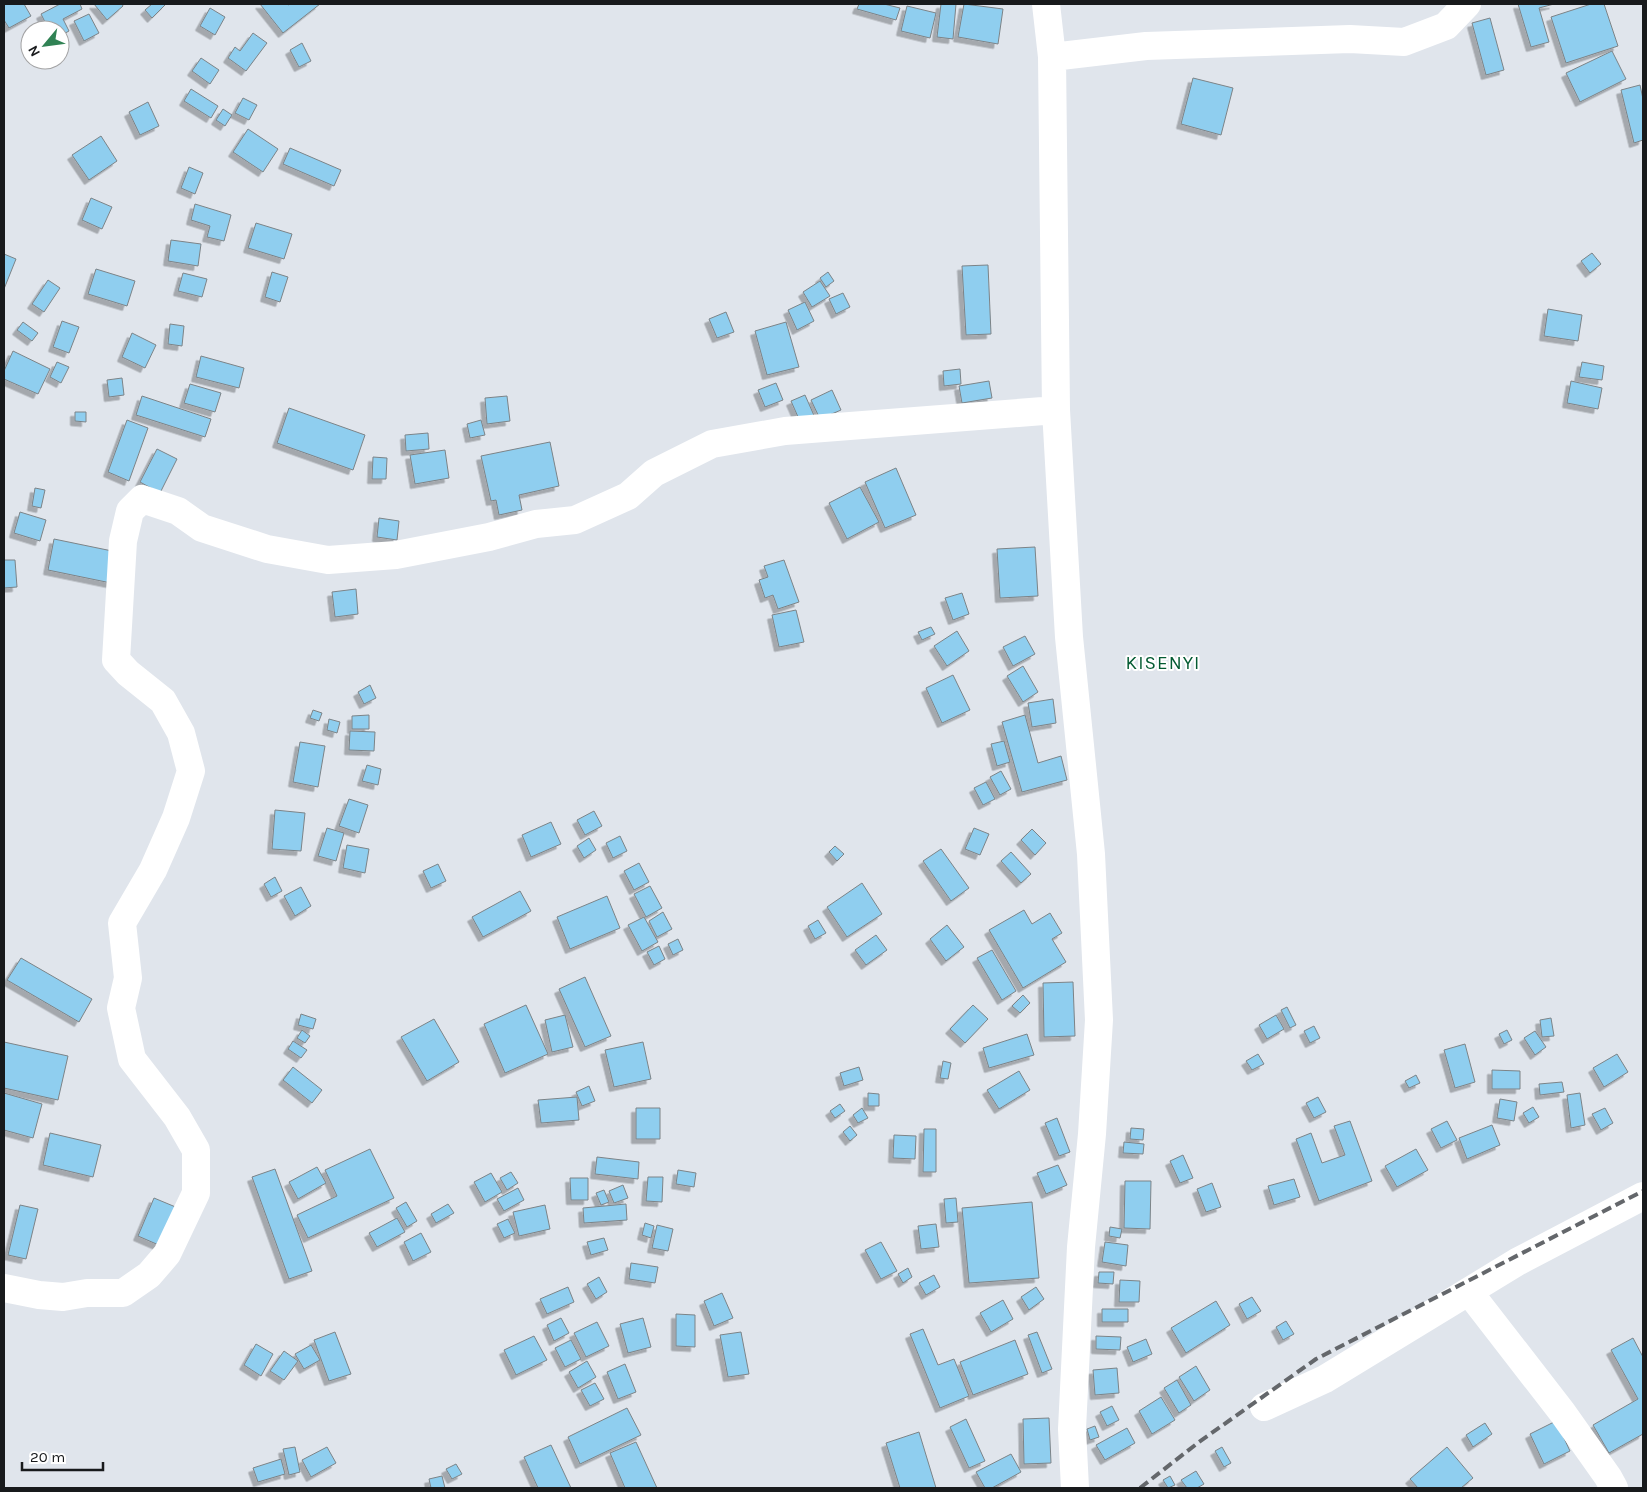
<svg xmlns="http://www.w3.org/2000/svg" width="1647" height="1492" font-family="Karla,sans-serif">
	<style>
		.building { fill: #8fceef; stroke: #7c8387; filter: url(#shadow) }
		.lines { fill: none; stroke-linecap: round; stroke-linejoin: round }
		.minor { stroke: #fff; stroke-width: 28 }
		.rail { stroke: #64676b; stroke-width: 4; stroke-dasharray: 10 5; stroke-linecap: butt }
		.labels { text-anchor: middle; stroke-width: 4; stroke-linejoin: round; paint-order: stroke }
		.quarter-label { font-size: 19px; letter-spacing: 1px; fill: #045b33; stroke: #fff }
	</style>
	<defs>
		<filter id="shadow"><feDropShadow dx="-4.5" dy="4.5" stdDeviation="0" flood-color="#0004"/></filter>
	</defs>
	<rect width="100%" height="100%" fill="#e0e5ec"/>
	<path class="building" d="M 4,4 L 24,4 L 31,16 L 9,28 L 4,20 Z
		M 60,4 L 80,4 L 82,9 L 63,19 L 69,31 L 60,36 L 60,30 L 49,30 L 41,14 Z
		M 94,4 L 122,4 L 123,6 L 107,20 Z
		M 152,4 L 166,4 L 152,18 L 145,10 Z
		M 260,4 L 287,4 L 288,5 L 290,4 L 320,4 L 283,33 Z
		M 859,4 L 884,4 L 900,8 L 896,20 L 857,9 Z
		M 941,4 L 956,4 L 953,39 L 937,37 Z
		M 964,4 L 1003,9 L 998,44 L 958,37 Z
		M 1518,4 L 1554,4 L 1539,8 L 1549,42 L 1531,47 Z
		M 1591,4 L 1604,4 L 1618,46 L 1566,63 L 1551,17 Z
		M 907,6 L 936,13 L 930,38 L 901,31 Z
		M 210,8 L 225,17 L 215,35 L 200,26 Z
		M 89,14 L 99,33 L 84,41 L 74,21 Z
		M 1490,18 L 1504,70 L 1486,75 L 1472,23 Z
		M 253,33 L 267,43 L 246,71 L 228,58 L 235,47 L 240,51 Z
		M 302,43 L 311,61 L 299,67 L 290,50 Z
		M 1612,51 L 1626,79 L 1580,102 L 1566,73 Z
		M 201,58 L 219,70 L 210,84 L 192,71 Z
		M 1193,78 L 1233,88 L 1221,135 L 1181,124 Z
		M 1640,85 L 1643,99 L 1643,140 L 1634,143 L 1621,90 Z
		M 191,89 L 218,106 L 211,118 L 184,101 Z
		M 243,98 L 257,105 L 249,120 L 235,113 Z
		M 148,102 L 159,126 L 140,135 L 129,112 Z
		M 223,109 L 232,115 L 225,126 L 216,120 Z
		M 248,129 L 278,149 L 263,172 L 233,152 Z
		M 101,136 L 117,161 L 89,180 L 72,155 Z
		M 290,148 L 341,170 L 334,186 L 283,164 Z
		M 189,167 L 203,173 L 195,194 L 181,188 Z
		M 91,198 L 112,207 L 102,229 L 82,220 Z
		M 195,204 L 231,215 L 224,241 L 207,237 L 210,226 L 191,220 Z
		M 256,223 L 292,234 L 284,259 L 248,248 Z
		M 171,240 L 201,244 L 198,266 L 168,261 Z
		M 1592,253 L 1601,264 L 1590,273 L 1581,261 Z
		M 4,254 L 16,259 L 4,289 Z
		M 988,265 L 991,334 L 966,335 L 962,266 Z
		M 96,269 L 135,281 L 127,306 L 88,294 Z
		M 272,272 L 288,277 L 280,302 L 265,297 Z
		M 828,272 L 834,281 L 826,287 L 820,278 Z
		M 183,273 L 207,279 L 202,297 L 178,291 Z
		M 48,280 L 60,288 L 44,312 L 32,304 Z
		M 820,281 L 830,296 L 812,307 L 803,292 Z
		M 843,293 L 850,307 L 836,314 L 829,299 Z
		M 805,302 L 814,321 L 797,330 L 788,310 Z
		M 1548,309 L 1582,315 L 1578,341 L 1544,336 Z
		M 726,312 L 734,332 L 717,338 L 709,319 Z
		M 62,321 L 79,327 L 69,353 L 53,347 Z
		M 23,322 L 38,333 L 32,341 L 17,330 Z
		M 786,322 L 799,367 L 767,375 L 755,331 Z
		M 170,324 L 184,326 L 182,346 L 168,344 Z
		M 132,333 L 156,345 L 145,368 L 122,357 Z
		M 13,351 L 50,369 L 38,394 L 4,379 L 4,371 Z
		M 201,356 L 244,368 L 239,388 L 196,377 Z
		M 57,362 L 69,367 L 61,383 L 50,377 Z
		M 1582,362 L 1604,366 L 1602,380 L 1579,377 Z
		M 960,369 L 961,384 L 944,386 L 943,371 Z
		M 122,378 L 124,395 L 109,397 L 107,380 Z
		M 989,381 L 992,398 L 962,403 L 959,386 Z
		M 1571,381 L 1602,388 L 1598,409 L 1567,403 Z
		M 776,383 L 783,400 L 765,407 L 758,390 Z
		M 190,384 L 221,393 L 215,412 L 184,403 Z
		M 832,390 L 841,410 L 820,419 L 811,400 Z
		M 805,395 L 816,420 L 802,426 L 791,401 Z
		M 142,396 L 211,419 L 205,437 L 136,415 Z
		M 507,396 L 510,421 L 487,424 L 485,398 Z
		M 289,408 L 365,435 L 353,470 L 277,443 Z
		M 75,412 L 86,412 L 86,422 L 75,421 Z
		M 127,420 L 148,428 L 129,481 L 108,472 Z
		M 481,420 L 485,435 L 470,438 L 467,424 Z
		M 428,433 L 429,449 L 406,451 L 405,435 Z
		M 550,442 L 559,486 L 519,495 L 522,510 L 499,515 L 496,500 L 491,501 L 481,456 Z
		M 157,449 L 177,459 L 160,493 L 140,482 Z
		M 445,450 L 449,478 L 415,484 L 410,455 Z
		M 373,457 L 387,458 L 386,479 L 372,479 Z
		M 896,468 L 916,515 L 885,528 L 865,482 Z
		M 860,487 L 879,522 L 847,539 L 829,503 Z
		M 35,488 L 45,490 L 41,508 L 32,506 Z
		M 20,512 L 46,520 L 40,541 L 14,533 Z
		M 379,518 L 399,521 L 397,540 L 377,537 Z
		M 54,539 L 117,552 L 111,583 L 48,570 Z
		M 1035,547 L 1038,596 L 1000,598 L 997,549 Z
		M 4,560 L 15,560 L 17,587 L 4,588 Z
		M 784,560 L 799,602 L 778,609 L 773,595 L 765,598 L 759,580 L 768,577 L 764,566 Z
		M 356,589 L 358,614 L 335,617 L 332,592 Z
		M 962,593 L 969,614 L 953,620 L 945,598 Z
		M 796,610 L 804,642 L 779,647 L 772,615 Z
		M 931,627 L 935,634 L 922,640 L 918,632 Z
		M 957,631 L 969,651 L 947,666 L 934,646 Z
		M 1025,636 L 1035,654 L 1013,666 L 1003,647 Z
		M 1023,666 L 1038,692 L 1023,702 L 1007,676 Z
		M 953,675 L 970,710 L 942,723 L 926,688 Z
		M 370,685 L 376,698 L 364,704 L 358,692 Z
		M 1053,699 L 1056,723 L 1032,727 L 1028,703 Z
		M 313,710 L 322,713 L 319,721 L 310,718 Z
		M 369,715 L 369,729 L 352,729 L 352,716 Z
		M 1025,715 L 1038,763 L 1061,756 L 1067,780 L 1022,792 L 1002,722 Z
		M 329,719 L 340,722 L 337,733 L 327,730 Z
		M 350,731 L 375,732 L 374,751 L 349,750 Z
		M 1004,741 L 1010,762 L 997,766 L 991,744 Z
		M 300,742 L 325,746 L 318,787 L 293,782 Z
		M 367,765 L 381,769 L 378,785 L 362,781 Z
		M 1001,771 L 1011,789 L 1000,795 L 990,777 Z
		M 986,782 L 995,799 L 983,805 L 974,788 Z
		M 349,799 L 368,805 L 359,833 L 339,826 Z
		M 275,810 L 305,813 L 301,851 L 272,849 Z
		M 594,811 L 602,826 L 585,835 L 577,820 Z
		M 551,822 L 561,844 L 531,857 L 522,835 Z
		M 327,828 L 344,833 L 336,861 L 318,856 Z
		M 974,828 L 989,834 L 980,855 L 965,849 Z
		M 1032,829 L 1046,843 L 1035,855 L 1021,840 Z
		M 620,836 L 627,851 L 613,858 L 606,843 Z
		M 589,838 L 596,850 L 584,858 L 577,846 Z
		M 347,845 L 369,849 L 365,873 L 343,868 Z
		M 835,846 L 844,854 L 837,861 L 829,852 Z
		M 941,849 L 969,888 L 951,901 L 923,861 Z
		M 1011,852 L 1031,874 L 1021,883 L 1001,861 Z
		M 639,863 L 649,882 L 634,890 L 624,871 Z
		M 438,864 L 446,881 L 431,888 L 423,871 Z
		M 275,877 L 282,891 L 271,897 L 264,884 Z
		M 862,883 L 882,914 L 847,937 L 827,907 Z
		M 650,886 L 662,908 L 646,917 L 634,894 Z
		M 301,887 L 311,906 L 295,916 L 284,896 Z
		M 520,891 L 531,911 L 483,937 L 472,917 Z
		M 607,896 L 620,928 L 570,949 L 557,917 Z
		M 1024,910 L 1032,924 L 1050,913 L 1062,933 L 1052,939 L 1066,962 L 1023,988 L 989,930 Z
		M 663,912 L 672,929 L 657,937 L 649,921 Z
		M 644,917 L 658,942 L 642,951 L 628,925 Z
		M 818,920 L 826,933 L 815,939 L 808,926 Z
		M 947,925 L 964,947 L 946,961 L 930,939 Z
		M 876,935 L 887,950 L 866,965 L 855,950 Z
		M 678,939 L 683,950 L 673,955 L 668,944 Z
		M 659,946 L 665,959 L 654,965 L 647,952 Z
		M 992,950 L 1016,991 L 1002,1000 L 977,958 Z
		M 21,958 L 92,999 L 79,1022 L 7,980 Z
		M 585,977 L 611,1036 L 585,1047 L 559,989 Z
		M 1073,982 L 1075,1036 L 1044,1037 L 1043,983 Z
		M 1023,995 L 1030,1003 L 1020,1013 L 1012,1006 Z
		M 526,1005 L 548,1054 L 505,1073 L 484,1024 Z
		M 973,1005 L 988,1019 L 965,1043 L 950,1029 Z
		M 1287,1007 L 1296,1025 L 1290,1028 L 1281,1010 Z
		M 301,1014 L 316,1019 L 313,1029 L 298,1025 Z
		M 565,1015 L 573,1047 L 552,1052 L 545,1020 Z
		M 1276,1015 L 1284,1029 L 1267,1039 L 1259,1025 Z
		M 1551,1018 L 1554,1036 L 1542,1037 L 1540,1020 Z
		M 434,1019 L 459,1062 L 427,1081 L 401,1037 Z
		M 1314,1026 L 1320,1038 L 1310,1043 L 1304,1031 Z
		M 302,1030 L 310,1036 L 305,1043 L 297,1038 Z
		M 1507,1030 L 1512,1040 L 1504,1044 L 1499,1034 Z
		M 1535,1031 L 1546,1047 L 1535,1055 L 1524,1038 Z
		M 1027,1034 L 1034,1055 L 989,1068 L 983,1048 Z
		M 293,1041 L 307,1050 L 301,1058 L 288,1049 Z
		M 4,1042 L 68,1056 L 58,1100 L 4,1088 Z
		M 643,1042 L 651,1079 L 614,1087 L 605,1050 Z
		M 1465,1044 L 1475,1082 L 1455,1088 L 1444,1050 Z
		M 1258,1054 L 1264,1064 L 1252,1070 L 1246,1061 Z
		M 1617,1054 L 1628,1072 L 1604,1087 L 1593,1068 Z
		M 943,1061 L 951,1063 L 948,1079 L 940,1078 Z
		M 293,1067 L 322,1090 L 312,1103 L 283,1080 Z
		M 859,1067 L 863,1080 L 844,1086 L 840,1073 Z
		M 1492,1070 L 1520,1071 L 1520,1089 L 1492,1089 Z
		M 1019,1071 L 1030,1090 L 999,1109 L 987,1090 Z
		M 1416,1075 L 1420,1083 L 1409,1088 L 1405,1081 Z
		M 1562,1082 L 1564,1092 L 1540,1095 L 1539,1084 Z
		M 589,1086 L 595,1101 L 582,1106 L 576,1092 Z
		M 4,1093 L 42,1104 L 33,1138 L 4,1130 Z
		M 868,1093 L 879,1094 L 879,1106 L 868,1106 Z
		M 1580,1093 L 1585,1125 L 1571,1128 L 1567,1095 Z
		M 577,1097 L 579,1120 L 541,1123 L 538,1100 Z
		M 1318,1097 L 1326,1112 L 1314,1118 L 1306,1103 Z
		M 1500,1099 L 1517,1102 L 1514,1121 L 1497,1118 Z
		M 840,1104 L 845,1111 L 835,1118 L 830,1111 Z
		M 1533,1107 L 1539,1117 L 1529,1123 L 1523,1113 Z
		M 636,1108 L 660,1108 L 660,1139 L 636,1139 Z
		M 862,1108 L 868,1118 L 858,1123 L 853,1115 Z
		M 1605,1108 L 1613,1123 L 1601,1130 L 1592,1114 Z
		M 1057,1118 L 1070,1152 L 1059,1156 L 1045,1123 Z
		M 1350,1121 L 1372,1181 L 1319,1201 L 1296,1139 L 1311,1133 L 1322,1163 L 1345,1155 L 1334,1126 Z
		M 1447,1121 L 1457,1140 L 1441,1148 L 1431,1129 Z
		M 1492,1125 L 1500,1145 L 1467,1159 L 1459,1138 Z
		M 850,1126 L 857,1135 L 850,1141 L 843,1132 Z
		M 1131,1128 L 1144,1129 L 1143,1140 L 1130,1139 Z
		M 924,1129 L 936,1129 L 936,1172 L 923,1172 Z
		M 50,1133 L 101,1145 L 93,1177 L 43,1165 Z
		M 894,1135 L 916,1136 L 915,1159 L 893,1158 Z
		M 1124,1142 L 1144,1144 L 1143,1154 L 1123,1153 Z
		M 370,1149 L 394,1198 L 308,1238 L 297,1215 L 337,1196 L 325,1170 Z
		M 1416,1149 L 1428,1170 L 1397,1187 L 1385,1166 Z
		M 1183,1155 L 1193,1178 L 1180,1183 L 1170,1161 Z
		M 597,1157 L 639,1162 L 638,1179 L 595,1174 Z
		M 1058,1165 L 1067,1185 L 1046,1194 L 1037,1173 Z
		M 317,1167 L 326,1183 L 298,1199 L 289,1182 Z
		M 275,1169 L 312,1271 L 289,1279 L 252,1177 Z
		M 678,1170 L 696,1173 L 694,1187 L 676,1184 Z
		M 511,1172 L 518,1183 L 507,1190 L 500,1178 Z
		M 491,1173 L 502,1192 L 485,1202 L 474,1182 Z
		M 648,1177 L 663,1177 L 662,1202 L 646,1201 Z
		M 570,1178 L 588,1178 L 588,1200 L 571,1200 Z
		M 1294,1179 L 1300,1197 L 1274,1205 L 1268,1186 Z
		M 1125,1181 L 1151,1181 L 1150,1229 L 1124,1228 Z
		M 1212,1183 L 1221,1207 L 1206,1212 L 1197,1189 Z
		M 623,1185 L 628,1198 L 614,1203 L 609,1191 Z
		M 518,1188 L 524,1200 L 504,1211 L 497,1199 Z
		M 604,1190 L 609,1202 L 601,1205 L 596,1193 Z
		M 154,1198 L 178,1208 L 161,1246 L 138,1236 Z
		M 956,1198 L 958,1222 L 946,1223 L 944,1199 Z
		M 406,1202 L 417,1221 L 407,1227 L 396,1208 Z
		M 1032,1202 L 1039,1278 L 969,1283 L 962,1208 Z
		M 448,1204 L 454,1213 L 436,1223 L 431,1214 Z
		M 626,1204 L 627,1220 L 584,1223 L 583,1208 Z
		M 20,1205 L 38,1209 L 26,1259 L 8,1255 Z
		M 545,1205 L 550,1229 L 519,1236 L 513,1212 Z
		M 397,1218 L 405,1232 L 377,1247 L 369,1233 Z
		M 508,1219 L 515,1233 L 504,1238 L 497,1224 Z
		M 645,1223 L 654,1226 L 651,1238 L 642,1235 Z
		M 936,1224 L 939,1247 L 921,1249 L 918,1226 Z
		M 657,1225 L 673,1229 L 668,1251 L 652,1248 Z
		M 1110,1227 L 1122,1229 L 1120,1238 L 1109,1236 Z
		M 421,1233 L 431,1252 L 413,1261 L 404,1242 Z
		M 604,1238 L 608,1250 L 591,1255 L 587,1242 Z
		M 881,1242 L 897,1271 L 881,1279 L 865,1250 Z
		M 1105,1242 L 1128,1245 L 1126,1266 L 1102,1262 Z
		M 631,1263 L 658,1267 L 655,1283 L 629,1279 Z
		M 908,1268 L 912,1277 L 903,1283 L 898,1274 Z
		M 1099,1272 L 1114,1272 L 1113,1284 L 1098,1283 Z
		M 934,1275 L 940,1287 L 926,1295 L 919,1283 Z
		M 599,1277 L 607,1292 L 596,1299 L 587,1284 Z
		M 1120,1280 L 1140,1281 L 1139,1302 L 1119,1302 Z
		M 568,1287 L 574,1302 L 547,1314 L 540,1299 Z
		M 1036,1287 L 1044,1299 L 1029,1310 L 1021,1297 Z
		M 722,1293 L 733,1318 L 714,1326 L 704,1301 Z
		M 1252,1297 L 1261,1311 L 1247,1319 L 1239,1304 Z
		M 1003,1300 L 1013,1319 L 991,1332 L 980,1313 Z
		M 1216,1301 L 1230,1325 L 1186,1353 L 1171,1328 Z
		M 1102,1309 L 1128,1309 L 1128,1322 L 1102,1322 Z
		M 676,1314 L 695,1315 L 695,1347 L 676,1346 Z
		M 561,1318 L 569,1333 L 554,1341 L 547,1325 Z
		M 643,1318 L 651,1347 L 628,1353 L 620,1324 Z
		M 1286,1321 L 1294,1334 L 1283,1340 L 1276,1327 Z
		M 597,1322 L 609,1346 L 586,1357 L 574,1333 Z
		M 923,1329 L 938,1365 L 954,1359 L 969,1396 L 940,1408 L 910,1334 Z
		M 335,1332 L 351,1374 L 329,1381 L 314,1340 Z
		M 741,1332 L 749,1374 L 728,1377 L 720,1335 Z
		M 1037,1332 L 1052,1369 L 1042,1373 L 1028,1335 Z
		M 534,1336 L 547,1360 L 516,1375 L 504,1350 Z
		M 1096,1336 L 1121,1337 L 1120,1350 L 1096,1349 Z
		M 1633,1338 L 1643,1357 L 1643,1434 L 1609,1453 L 1593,1425 L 1638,1399 L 1611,1350 Z
		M 1146,1339 L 1152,1354 L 1133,1362 L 1127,1347 Z
		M 571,1340 L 581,1359 L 565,1367 L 555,1348 Z
		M 1015,1340 L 1028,1374 L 973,1395 L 960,1362 Z
		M 256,1344 L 273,1354 L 261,1376 L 244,1365 Z
		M 311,1345 L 320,1360 L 304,1369 L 295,1354 Z
		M 284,1351 L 298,1361 L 284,1380 L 270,1371 Z
		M 587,1361 L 596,1377 L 578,1388 L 569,1372 Z
		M 625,1364 L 636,1392 L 618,1399 L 607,1372 Z
		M 1196,1366 L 1210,1390 L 1194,1401 L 1179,1377 Z
		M 1117,1368 L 1119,1393 L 1095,1395 L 1093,1370 Z
		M 1177,1380 L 1191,1405 L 1179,1413 L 1164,1388 Z
		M 595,1383 L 604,1399 L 590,1406 L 581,1390 Z
		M 1161,1397 L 1175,1420 L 1152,1434 L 1139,1411 Z
		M 1112,1406 L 1119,1420 L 1107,1426 L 1100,1412 Z
		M 627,1408 L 641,1435 L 580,1464 L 568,1437 Z
		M 1049,1418 L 1051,1463 L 1024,1464 L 1023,1419 Z
		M 966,1419 L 985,1461 L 969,1468 L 950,1427 Z
		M 1556,1421 L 1570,1451 L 1544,1464 L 1530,1434 Z
		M 1485,1423 L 1492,1434 L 1473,1447 L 1466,1435 Z
		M 1095,1426 L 1099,1437 L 1090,1440 L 1087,1429 Z
		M 1127,1428 L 1135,1443 L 1105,1460 L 1096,1445 Z
		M 919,1432 L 936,1488 L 900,1488 L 886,1443 Z
		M 636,1442 L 657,1488 L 625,1488 L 610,1453 Z
		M 551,1445 L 571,1488 L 538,1488 L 524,1457 Z
		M 295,1447 L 300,1472 L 289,1475 L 283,1449 Z
		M 327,1447 L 336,1463 L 311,1477 L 302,1460 Z
		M 1222,1447 L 1231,1463 L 1224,1467 L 1215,1451 Z
		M 1447,1447 L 1473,1478 L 1461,1488 L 1418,1488 L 1410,1479 Z
		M 1011,1454 L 1021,1472 L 992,1488 L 985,1488 L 976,1472 Z
		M 281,1459 L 285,1474 L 258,1482 L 253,1468 Z
		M 456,1464 L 462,1474 L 452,1479 L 446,1469 Z
		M 1196,1471 L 1204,1484 L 1197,1488 L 1187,1488 L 1181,1480 Z
		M 442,1476 L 445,1488 L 431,1488 L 429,1479 Z
		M 1170,1476 L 1175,1485 L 1168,1488 L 1163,1480 Z"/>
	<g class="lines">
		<path class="minor" d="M 1046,4 L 1052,57 L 1056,410 L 1069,637 L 1091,854 L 1099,1020 L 1092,1134 L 1081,1247 L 1072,1429 L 1075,1488
			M 1052,57 L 1146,46 L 1350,39 L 1404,42 L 1446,26 L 1467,4
			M 4,1288 L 39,1295 L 63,1297 L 87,1293 L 123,1293 L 149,1275 L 167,1254 L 196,1193 L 196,1150 L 177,1117 L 132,1059 L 121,1008 L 128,978 L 122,923 L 153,870 L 176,818 L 191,771 L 181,733 L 163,701 L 128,673 L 116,660 L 123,541 L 130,511 L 142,499 L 178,511 L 202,528 L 267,549 L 328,560 L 396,555 L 489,537 L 536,524 L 575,520 L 628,496 L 654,473 L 712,444 L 785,431 L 1056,410
			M 1469,1292 L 1562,1412 L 1608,1477 L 1614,1488
			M 1264,1407 L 1325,1379 L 1517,1262 L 1643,1196"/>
		<path class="rail" d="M 1140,1488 L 1199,1442 L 1316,1359 L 1643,1191"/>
	</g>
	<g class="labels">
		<g class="quarter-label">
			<text x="1163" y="669">KISENYI</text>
		</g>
	</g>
	<rect width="1647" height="1492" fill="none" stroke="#181a1c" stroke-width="10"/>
	<g transform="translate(45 45) rotate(241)"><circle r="24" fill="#ffffff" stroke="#a3a3a4"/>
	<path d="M0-4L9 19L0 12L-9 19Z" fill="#308254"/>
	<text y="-8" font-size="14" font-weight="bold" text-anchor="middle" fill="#181a1c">N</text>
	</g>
	<path d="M22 1462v8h81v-8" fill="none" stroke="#181a1c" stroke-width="2.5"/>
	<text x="30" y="1462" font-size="15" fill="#181a1c" stroke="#ffffff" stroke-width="4" paint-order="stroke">20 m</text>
</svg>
